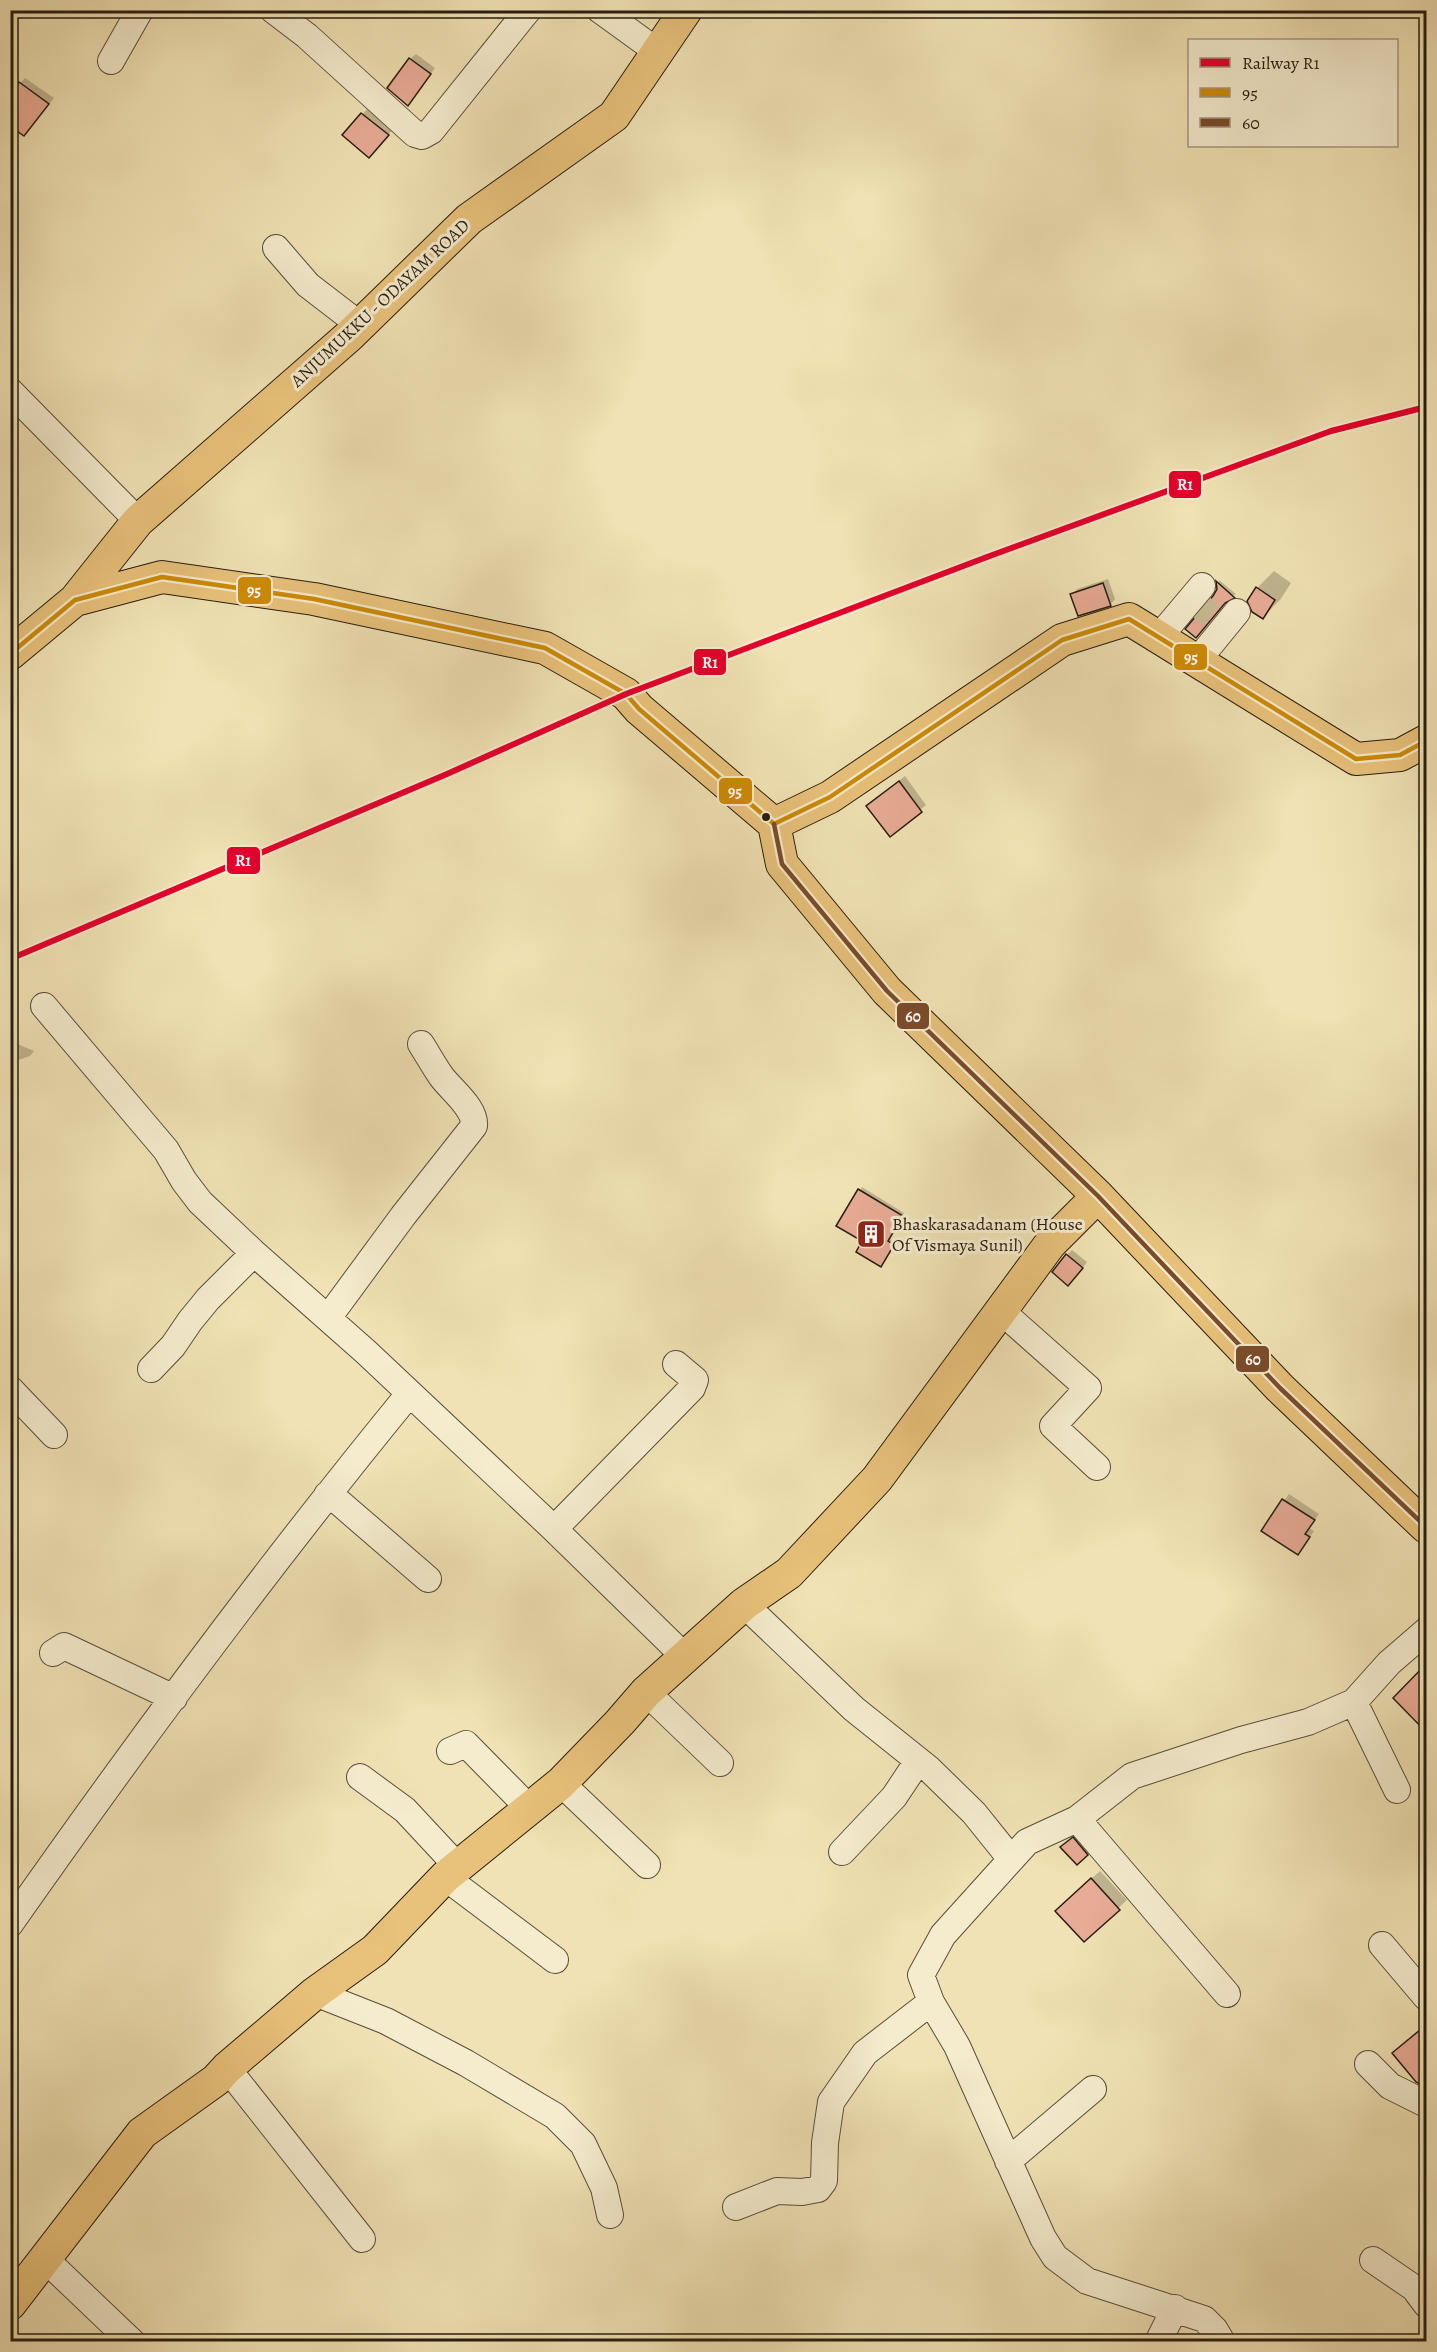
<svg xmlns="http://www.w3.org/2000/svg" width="1437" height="2352" font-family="Alegreya,serif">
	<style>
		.shadow { fill: #0003 }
		.building { fill: #e8ab95; stroke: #261c11; stroke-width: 1.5 }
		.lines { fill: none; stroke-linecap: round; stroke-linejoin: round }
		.minor-tunnel { stroke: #c8ba93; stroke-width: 26; stroke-dasharray: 26 13; stroke-linecap: butt }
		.minor-casing { stroke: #584e3a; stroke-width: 28 }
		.major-casing { stroke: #261c11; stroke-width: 34 }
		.minor { stroke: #f5ecce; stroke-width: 26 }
		.major { stroke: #e8c17a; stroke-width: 32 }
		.bus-1-casing { stroke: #f5ecce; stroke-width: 9 }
		.bus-2-casing { stroke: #f5ecce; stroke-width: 9 }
		.bus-1 { stroke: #cd8a03; stroke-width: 4.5 }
		.bus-2 { stroke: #7a4b2a; stroke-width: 4.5 }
		.rail-1-casing { stroke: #f5ecce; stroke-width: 10 }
		.rail-1 { stroke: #e4002b; stroke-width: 6 }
		.bus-dot { fill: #261c11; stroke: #f5ecce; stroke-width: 2 }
		.labels { text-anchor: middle; stroke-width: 6; stroke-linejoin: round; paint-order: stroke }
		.street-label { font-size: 18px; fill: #261c11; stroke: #f5ecce }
		.poi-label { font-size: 18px; fill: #261c11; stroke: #f5ecce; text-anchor: start }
		.line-badge { stroke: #f5ecce; stroke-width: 2 }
		.badge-label { font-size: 16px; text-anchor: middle; font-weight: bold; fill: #fff }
	</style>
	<rect width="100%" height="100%" fill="#f0e2b4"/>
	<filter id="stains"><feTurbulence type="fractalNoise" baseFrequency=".00333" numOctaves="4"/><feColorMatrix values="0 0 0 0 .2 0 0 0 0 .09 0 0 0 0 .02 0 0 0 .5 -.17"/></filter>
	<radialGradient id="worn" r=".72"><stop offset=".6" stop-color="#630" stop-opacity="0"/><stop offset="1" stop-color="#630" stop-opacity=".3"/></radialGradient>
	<path class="shadow" d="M 487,10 L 508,10 L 499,20 Z
		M 416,54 L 435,68 L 413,98 L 410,59 Z
		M 25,78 L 54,98 L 30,129 L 20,83 Z
		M 368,108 L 393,129 L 375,151 L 344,135 Z
		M 1274,571 L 1291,583 L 1280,600 L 1263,617 L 1257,588 Z
		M 1108,579 L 1115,599 L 1110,605 L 1072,595 L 1077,589 Z
		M 1219,580 L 1236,594 L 1225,601 L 1218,590 Z
		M 905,776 L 926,805 L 890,835 L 874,801 Z
		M 10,1041 L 34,1051 L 30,1056 L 10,1063 Z
		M 862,1187 L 904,1213 L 889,1239 L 895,1242 L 883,1263 L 864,1241 L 838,1226 Z
		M 1072,1250 L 1087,1262 L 1074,1279 L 1067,1255 Z
		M 1289,1494 L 1319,1514 L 1309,1528 L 1314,1531 L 1303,1547 L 1263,1530 Z
		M 1426,1666 L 1426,1730 L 1395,1698 Z
		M 1076,1836 L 1089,1851 L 1077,1863 L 1064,1845 Z
		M 1100,1871 L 1127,1900 L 1084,1940 L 1066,1902 Z
		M 1426,2025 L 1426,2075 L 1419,2082 L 1399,2048 Z"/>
	<path class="building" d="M 409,58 L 431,74 L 408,106 L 387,88 Z
		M 19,82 L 49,104 L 24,136 L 10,126 L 10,93 Z
		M 361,113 L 389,135 L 369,158 L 342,135 Z
		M 1216,581 L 1235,598 L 1225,603 L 1196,638 L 1185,629 L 1213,596 L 1217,589 Z
		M 1103,583 L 1111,606 L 1078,616 L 1070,594 Z
		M 1256,587 L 1275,600 L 1263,619 L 1252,612 L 1247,601 Z
		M 899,781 L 922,812 L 890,837 L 866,806 Z
		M 858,1189 L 903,1216 L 888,1241 L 894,1245 L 881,1267 L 856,1252 L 862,1241 L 836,1226 Z
		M 1066,1254 L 1083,1268 L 1068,1286 L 1052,1272 Z
		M 1282,1499 L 1315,1520 L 1305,1534 L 1310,1537 L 1298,1555 L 1261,1531 Z
		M 1426,1664 L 1426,1732 L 1393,1698 Z
		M 1073,1837 L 1088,1855 L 1077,1865 L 1060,1847 Z
		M 1091,1878 L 1120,1910 L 1084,1942 L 1055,1911 Z
		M 1426,2025 L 1426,2087 L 1416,2082 L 1392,2053 Z"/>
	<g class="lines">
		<path class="minor-tunnel" d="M 1191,599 L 1226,627"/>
		<g class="minor-casing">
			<path id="minor" d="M 273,10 L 307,36 L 415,134 L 422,136 L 431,131 L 528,10
				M 600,10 L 658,52
				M 111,61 L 140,10
				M 276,248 L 308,285 L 360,325
				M 10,391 L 138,521
				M 1159,637 L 1202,586
				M 1197,661 L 1237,612
				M 44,1006 L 166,1150 L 184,1181 L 200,1202 L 254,1253 L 366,1352 L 554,1529 L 685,1657
				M 1000,1310 L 1088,1388 L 1053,1426 L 1097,1467
				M 328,1318 L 403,1216 L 474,1126 C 476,1108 451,1090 441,1076 C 434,1066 428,1055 421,1044
				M 151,1369 L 173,1346 L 190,1321 L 208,1299 L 254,1253
				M 10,1389 L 54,1435
				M 327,1495 L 340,1503 L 428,1579
				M 554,1529 L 692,1388 L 695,1380 L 676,1364
				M 744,1604 L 854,1709 L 929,1769 L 974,1813 L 1011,1859
				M 53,1653 L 64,1646 L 174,1698
				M 646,1692 L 720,1763
				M 1354,1702 L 1397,1790
				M 450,1751 L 466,1744 L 529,1808
				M 360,1777 L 405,1810 L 459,1868
				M 561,1783 L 647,1865
				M 1077,1819 L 1227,1994
				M 842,1852 L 894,1797 L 918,1761
				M 445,1877 L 555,1960
				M 10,1924 C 137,1743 269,1565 409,1394
				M 1382,1945 L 1426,1997
				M 315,1993 L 386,2021 L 466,2063 L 555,2116 L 583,2144 L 604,2188 L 610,2215
				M 931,2002 L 957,2046 L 1043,2238 L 1055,2257 L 1087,2281 L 1204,2319 L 1215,2330 L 1222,2342
				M 1368,2064 L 1390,2086 L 1426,2104
				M 227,2068 L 362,2239
				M 1008,2161 L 1093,2089
				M 736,2207 L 777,2191 L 802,2192 L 818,2189 L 824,2181 L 825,2143 L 831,2102 L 865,2053 L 931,2002 L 921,1975 L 943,1935 L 1027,1842 L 1077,1819 L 1132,1776 L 1241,1740 L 1308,1722 L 1354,1702 L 1389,1663 L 1426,1631
				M 45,2259 L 132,2342
				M 1373,2260 L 1414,2288 L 1426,2304
				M 1158,2342 L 1175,2308"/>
		</g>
		<g class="major-casing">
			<path id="major" d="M 75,600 L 138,521 L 348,337 L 469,219 L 614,116 L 686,10
				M 10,654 L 75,600 L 162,577 L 314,599 L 545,648 L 626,694 L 639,709 L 774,824 L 830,797 L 1062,640 L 1129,619 L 1356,759 L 1400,755 L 1426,741
				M 774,824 L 782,864 L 887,991 L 1098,1196 L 1280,1388 L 1426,1527
				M 10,2304 L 142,2133 L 216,2080 L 227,2068 L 315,1993 L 375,1950 L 445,1877 L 561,1783 L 620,1722 L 646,1692 L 744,1604 L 789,1573 L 877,1479 L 1050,1244 L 1098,1196"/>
		</g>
		<use href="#minor" class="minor"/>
		<use href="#major" class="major"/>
		<g class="bus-1-casing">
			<path id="bus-1" d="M 10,654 L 75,600 L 162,577 L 314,599 L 545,648 L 626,694 L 639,709 L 774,824 L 830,797 L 1062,640 L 1129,619 L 1356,759 L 1400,755 L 1426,741"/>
		</g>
		<g class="bus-2-casing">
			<path id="bus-2" d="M 774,824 L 782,864 L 887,991 L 1098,1196 L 1280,1388 L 1426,1527"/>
		</g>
		<use href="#bus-1" class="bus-1"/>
		<use href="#bus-2" class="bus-2"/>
		<g class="rail-1-casing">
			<path id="rail-1" d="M 10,959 L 447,774 L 626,694 L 987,557 L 1331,431 L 1426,407"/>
		</g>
		<use href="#rail-1" class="rail-1"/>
	</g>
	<defs>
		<g id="building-square" transform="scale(1.5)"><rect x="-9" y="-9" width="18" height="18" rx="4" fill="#8f2418" stroke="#f5ecce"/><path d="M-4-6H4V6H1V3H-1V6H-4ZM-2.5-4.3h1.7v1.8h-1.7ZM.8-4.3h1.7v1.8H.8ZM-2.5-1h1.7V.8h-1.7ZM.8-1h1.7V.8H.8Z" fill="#fff"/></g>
	</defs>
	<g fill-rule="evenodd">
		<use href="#building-square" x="871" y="1234"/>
	</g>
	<circle class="bus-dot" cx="766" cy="817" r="5"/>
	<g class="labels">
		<g class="street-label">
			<text transform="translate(380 303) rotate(-43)" y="6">ANJUMUKKU - ODAYAM ROAD</text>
		</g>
		<g class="poi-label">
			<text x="892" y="1230">Bhaskarasadanam (House<tspan x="892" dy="21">Of Vismaya Sunil)</tspan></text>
		</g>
	</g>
	<g class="line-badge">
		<rect x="1168" y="470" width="34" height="29" rx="6" fill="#e4002b"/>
		<rect x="237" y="576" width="35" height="29" rx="6" fill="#cd8a03"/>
		<rect x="1173" y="643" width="35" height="28" rx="6" fill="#cd8a03"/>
		<rect x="693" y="648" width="34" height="28" rx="6" fill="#e4002b"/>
		<rect x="718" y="777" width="35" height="28" rx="6" fill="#cd8a03"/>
		<rect x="226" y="846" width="35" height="29" rx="6" fill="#e4002b"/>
		<rect x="896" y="1002" width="34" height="28" rx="6" fill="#7a4b2a"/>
		<rect x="1235" y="1345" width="35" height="28" rx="6" fill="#7a4b2a"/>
	</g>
	<g class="badge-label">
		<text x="1185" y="490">R1</text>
		<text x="254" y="596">95</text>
		<text x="1191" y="663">95</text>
		<text x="710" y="668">R1</text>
		<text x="735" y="797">95</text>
		<text x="243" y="866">R1</text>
		<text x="913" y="1022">60</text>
		<text x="1253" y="1365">60</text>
	</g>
	<rect width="1437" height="2352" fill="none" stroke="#f0e2b4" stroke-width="36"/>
	<rect x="12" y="12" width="1413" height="2328" fill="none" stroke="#261c11" stroke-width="3"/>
	<rect x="18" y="18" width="1401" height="2316" fill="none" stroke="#261c11" stroke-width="1.5"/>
	<rect x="1188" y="39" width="210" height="108" fill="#f5ecce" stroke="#a29982" stroke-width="1.5"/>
	<rect x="1200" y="58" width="30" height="9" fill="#e4002b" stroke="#a29982" stroke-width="1.5"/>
	<text x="1242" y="69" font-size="18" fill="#261c11">Railway R1</text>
	<rect x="1200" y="88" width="30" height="9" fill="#cd8a03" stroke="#a29982" stroke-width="1.5"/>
	<text x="1242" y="99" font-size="18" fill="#261c11">95</text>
	<rect x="1200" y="118" width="30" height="9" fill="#7a4b2a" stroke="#a29982" stroke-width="1.5"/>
	<text x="1242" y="129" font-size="18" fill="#261c11">60</text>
	<rect width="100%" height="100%" filter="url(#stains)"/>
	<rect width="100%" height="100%" fill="url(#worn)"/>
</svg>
